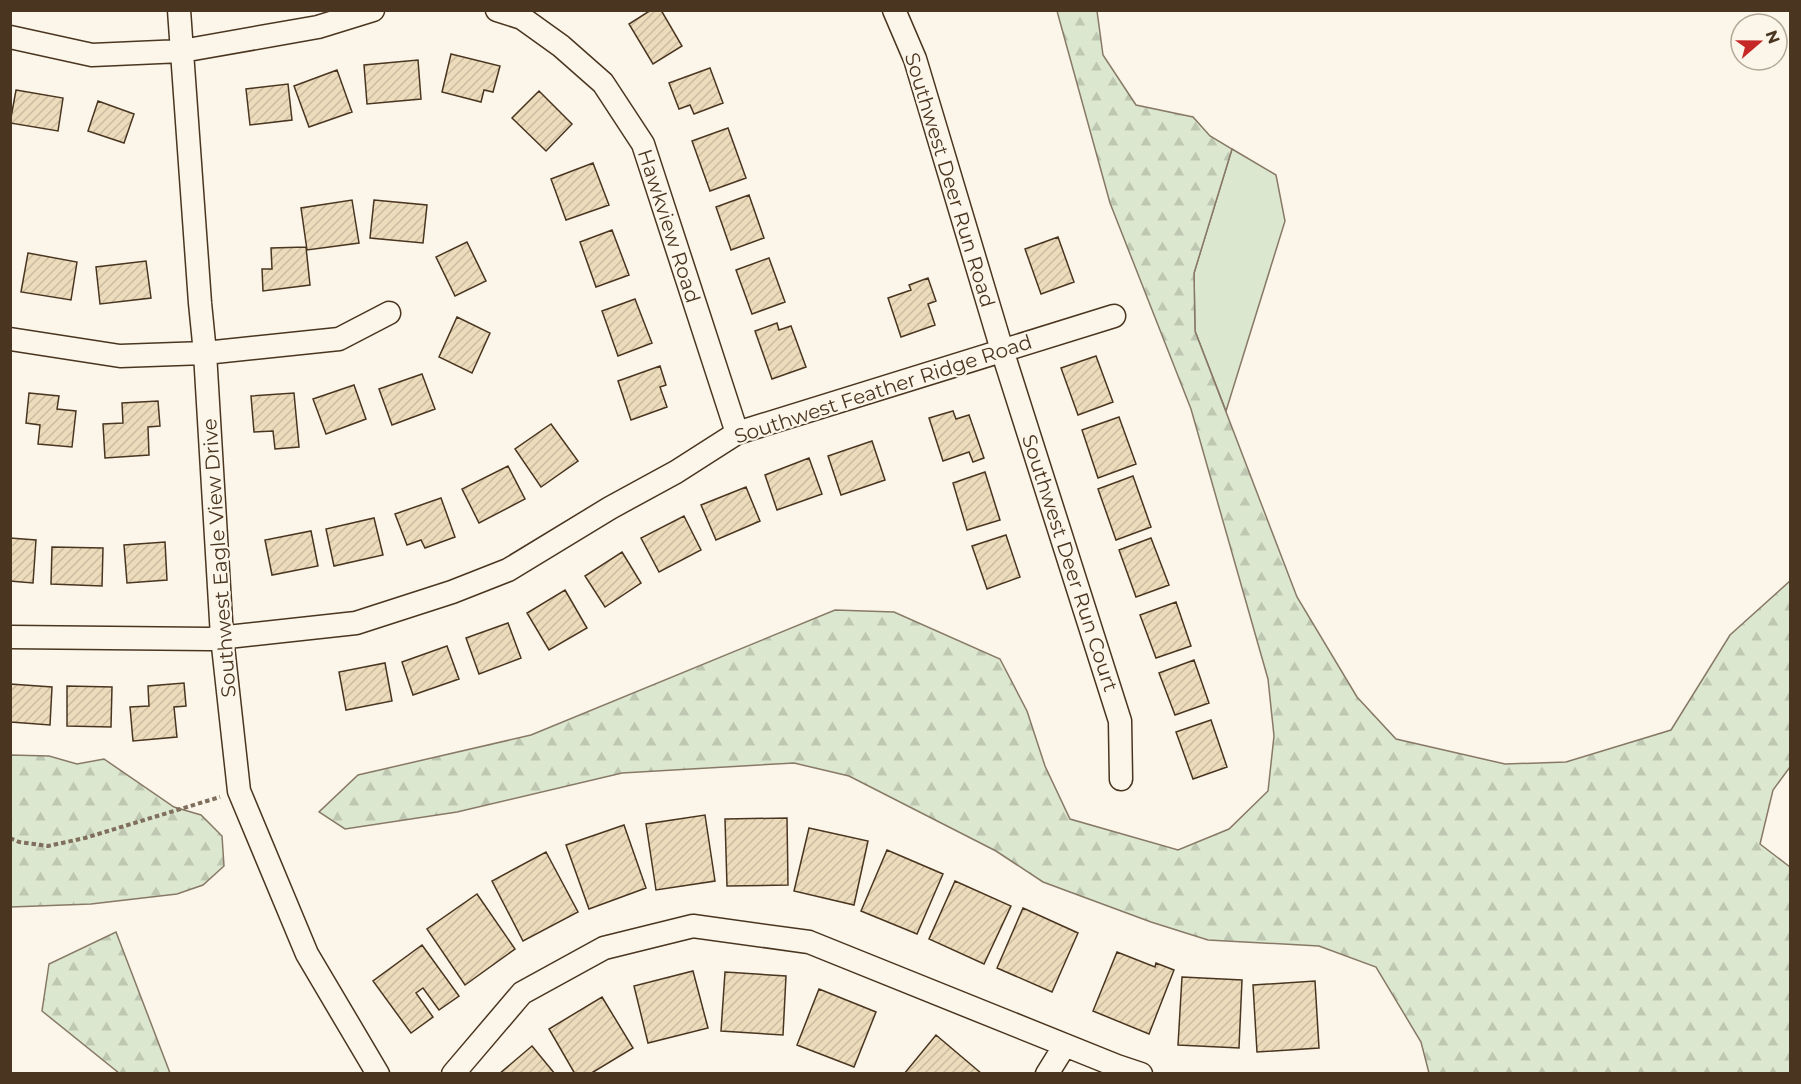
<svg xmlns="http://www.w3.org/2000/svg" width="1801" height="1084" font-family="Montserrat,sans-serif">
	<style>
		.grass { fill: #dce7d0; stroke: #887966; stroke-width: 1.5 }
		.forest { fill: url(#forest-firs); stroke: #887966; stroke-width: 1.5 }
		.building { fill: url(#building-hatch); stroke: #4a3520; stroke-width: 1.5 }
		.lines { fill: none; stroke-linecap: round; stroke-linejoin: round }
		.minor-casing { stroke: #4a3520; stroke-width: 25 }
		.path { stroke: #7f6f5c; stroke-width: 4; stroke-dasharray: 4.5 3; stroke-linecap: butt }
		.minor { stroke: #fbf6e9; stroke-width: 22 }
		.labels { text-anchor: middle; stroke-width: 4.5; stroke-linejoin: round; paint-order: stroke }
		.street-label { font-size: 20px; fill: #4a3520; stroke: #fbf6e9 }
	</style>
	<defs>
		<pattern id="forest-firs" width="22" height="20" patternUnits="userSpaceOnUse" patternTransform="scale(1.5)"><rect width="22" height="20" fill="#dce7d0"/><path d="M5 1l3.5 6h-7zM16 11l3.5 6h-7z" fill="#bec7b2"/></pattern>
		<pattern id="building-hatch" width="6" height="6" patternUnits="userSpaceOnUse" patternTransform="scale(1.5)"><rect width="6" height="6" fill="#ecdcbc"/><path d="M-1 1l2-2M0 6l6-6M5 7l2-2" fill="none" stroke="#ccbda1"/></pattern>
	</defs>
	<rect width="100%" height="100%" fill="#fbf6e9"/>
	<path class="grass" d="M 1232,149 L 1276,175 L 1285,221 L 1226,411 L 1195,331 L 1194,273 Z"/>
	<path class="forest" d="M 1057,11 L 1097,11 L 1103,55 L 1136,105 L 1193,117 L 1210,136 L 1232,149 L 1194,273 L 1195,331 L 1297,597 L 1357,697 L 1396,739 L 1505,764 L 1566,762 L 1671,730 L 1730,635 L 1790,581 L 1790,767 L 1773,790 L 1760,844 L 1790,867 L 1790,1073 L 1429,1073 L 1421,1042 L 1376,967 L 1319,946 L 1208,940 L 1151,922 L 1043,882 L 996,851 L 849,776 L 794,763 L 622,773 L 457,812 L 345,829 L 319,812 L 358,775 L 531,735 L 835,610 L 894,612 L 1000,659 L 1027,711 L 1045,766 L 1070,819 L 1178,850 L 1229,829 L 1268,791 L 1274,736 L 1268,679 L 1191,409 L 1110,203 Z
		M 10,755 L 49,756 L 77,764 L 104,759 L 174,807 L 201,815 L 222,836 L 224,866 L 203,885 L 177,894 L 91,904 L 11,907 Z
		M 116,932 L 170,1073 L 119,1073 L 42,1011 L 49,964 Z"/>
	<path class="building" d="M 651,10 L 661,10 L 682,46 L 653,64 L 629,24 Z
		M 451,54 L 500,66 L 493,92 L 484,90 L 481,102 L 442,92 Z
		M 418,60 L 421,99 L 367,104 L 364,65 Z
		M 710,68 L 723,103 L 694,114 L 690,105 L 679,109 L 669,83 Z
		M 337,70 L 352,112 L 309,127 L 294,86 Z
		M 288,84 L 292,120 L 250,125 L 246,89 Z
		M 16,90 L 63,98 L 58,131 L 10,123 Z
		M 539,91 L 572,124 L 546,151 L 512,118 Z
		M 98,101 L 134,114 L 124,143 L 88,131 Z
		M 728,128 L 746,178 L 710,191 L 692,141 Z
		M 593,163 L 609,205 L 566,220 L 551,179 Z
		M 749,195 L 764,238 L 731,250 L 716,207 Z
		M 352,200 L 359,243 L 307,250 L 301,208 Z
		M 374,200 L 427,205 L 423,243 L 370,238 Z
		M 612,230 L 629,275 L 596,287 L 580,242 Z
		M 1058,237 L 1074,282 L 1041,294 L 1025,249 Z
		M 467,242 L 486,281 L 455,296 L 436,257 Z
		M 306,247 L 310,285 L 263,291 L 262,269 L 272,269 L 271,248 Z
		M 28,253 L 77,262 L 71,300 L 21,292 Z
		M 769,258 L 785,302 L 752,314 L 736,270 Z
		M 146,261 L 151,298 L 100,304 L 96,267 Z
		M 928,278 L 936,301 L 928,304 L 935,325 L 901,337 L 888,298 L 911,290 L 909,285 Z
		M 635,299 L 652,343 L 618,356 L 602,311 Z
		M 457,317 L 490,333 L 472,373 L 439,357 Z
		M 777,323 L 779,330 L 791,326 L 806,367 L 772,379 L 755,331 Z
		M 1096,356 L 1113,402 L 1078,415 L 1061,368 Z
		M 660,366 L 666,385 L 660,387 L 667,407 L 631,420 L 618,381 Z
		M 422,374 L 435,409 L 392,425 L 379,389 Z
		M 354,385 L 366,419 L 326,434 L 313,399 Z
		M 29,393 L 59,396 L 57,409 L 76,411 L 72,447 L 38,444 L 40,425 L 26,423 Z
		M 294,393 L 299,447 L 275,449 L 273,431 L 254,432 L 251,396 Z
		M 158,401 L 160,426 L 148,427 L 149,455 L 105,458 L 103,424 L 123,423 L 122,403 Z
		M 953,411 L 956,419 L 969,415 L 984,458 L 973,462 L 969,452 L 943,461 L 929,418 Z
		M 1119,417 L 1136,464 L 1098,478 L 1082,430 Z
		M 551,424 L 578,461 L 541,487 L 515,449 Z
		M 872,441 L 885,480 L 841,495 L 828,456 Z
		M 809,458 L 822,494 L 777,510 L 765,475 Z
		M 508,466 L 525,499 L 479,523 L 462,489 Z
		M 985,472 L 1000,520 L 967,530 L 953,483 Z
		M 1133,476 L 1151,527 L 1116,540 L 1098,489 Z
		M 746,487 L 760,521 L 716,540 L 701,505 Z
		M 441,498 L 455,537 L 425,548 L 421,540 L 407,545 L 395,514 Z
		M 684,516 L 701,550 L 659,572 L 641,538 Z
		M 374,518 L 383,555 L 334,566 L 326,529 Z
		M 311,531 L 318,566 L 272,575 L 265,540 Z
		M 1006,535 L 1020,577 L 987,589 L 972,546 Z
		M 10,538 L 36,540 L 33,583 L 10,581 Z
		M 1151,538 L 1169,585 L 1136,597 L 1119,550 Z
		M 165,542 L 167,580 L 127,583 L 124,545 Z
		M 52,547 L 103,548 L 102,586 L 51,584 Z
		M 622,552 L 641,583 L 605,607 L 585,576 Z
		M 565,590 L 587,628 L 549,650 L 527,613 Z
		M 1176,602 L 1191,646 L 1156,658 L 1140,615 Z
		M 508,623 L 521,658 L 479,674 L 466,638 Z
		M 447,646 L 459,679 L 413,695 L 402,662 Z
		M 1194,660 L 1209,703 L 1175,715 L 1159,673 Z
		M 385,663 L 392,701 L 346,710 L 339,672 Z
		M 184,683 L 186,706 L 174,707 L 177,737 L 133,741 L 130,707 L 149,706 L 148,686 Z
		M 10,684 L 52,687 L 50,725 L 11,722 Z
		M 67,686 L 112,687 L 111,727 L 67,726 Z
		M 1211,720 L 1227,767 L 1193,779 L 1176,732 Z
		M 705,815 L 715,881 L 656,890 L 646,824 Z
		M 787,818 L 788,885 L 727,886 L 725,819 Z
		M 624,825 L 646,888 L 589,909 L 566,845 Z
		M 809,828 L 868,841 L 854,905 L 794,891 Z
		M 887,850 L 943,874 L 917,934 L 861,911 Z
		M 546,852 L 578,912 L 523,941 L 492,881 Z
		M 955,881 L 1011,906 L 984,964 L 929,939 Z
		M 477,894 L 515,949 L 465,985 L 427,929 Z
		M 1023,908 L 1078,933 L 1052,992 L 997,968 Z
		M 422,945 L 459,996 L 439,1010 L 423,988 L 416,993 L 433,1017 L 411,1033 L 373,981 Z
		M 1117,952 L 1155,967 L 1156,963 L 1174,970 L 1149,1034 L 1093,1011 Z
		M 693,971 L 708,1028 L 648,1043 L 634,986 Z
		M 725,972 L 786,976 L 783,1035 L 721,1031 Z
		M 1182,977 L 1242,980 L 1239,1048 L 1178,1045 Z
		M 1315,981 L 1319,1048 L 1257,1052 L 1253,985 Z
		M 819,989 L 876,1012 L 854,1067 L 797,1045 Z
		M 602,997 L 633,1048 L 590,1074 L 575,1074 L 549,1029 Z
		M 936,1035 L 982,1074 L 904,1074 Z
		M 532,1046 L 555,1074 L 499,1074 Z"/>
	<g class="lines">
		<g class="minor-casing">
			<path id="minor" d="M 179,10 L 200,303 L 205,353 L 222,637 L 239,791 L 307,954 L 378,1074
				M 497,10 L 522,18 L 561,46 L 603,83 L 643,144 L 737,433
				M 894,10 L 915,59 L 1002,350 L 1120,721 L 1121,779
				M 10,37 L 92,55 L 182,51 L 318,27 L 373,10
				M 10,339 L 120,356 L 205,353 L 339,339 L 389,313
				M 10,637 L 209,639 L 356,623 L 452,592 L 508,570 L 610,508 L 676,472 L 737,433 L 1114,316
				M 453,1074 L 522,993 L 604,948 L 693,926 L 809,942 L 1117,1066 L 1141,1074
				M 1047,1074 L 1065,1045"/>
		</g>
		<path class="path" d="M 10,838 L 19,842 L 48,846 L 85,838 L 220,797"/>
		<use href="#minor" class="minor"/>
	</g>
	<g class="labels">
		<g class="street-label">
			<text transform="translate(950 180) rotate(73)" y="7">Southwest Deer Run Road</text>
			<text transform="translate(669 226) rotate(72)" y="7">Hawkview Road</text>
			<text transform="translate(883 389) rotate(-18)" y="7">Southwest Feather Ridge Road</text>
			<text transform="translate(219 558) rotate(-94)" y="7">Southwest Eagle View Drive</text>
			<text transform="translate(1070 563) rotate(72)" y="7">Southwest Deer Run Court</text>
		</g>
	</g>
	<rect width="1801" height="1084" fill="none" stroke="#4a3520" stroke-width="24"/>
	<g transform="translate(1759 42) rotate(70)"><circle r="28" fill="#fbf6e9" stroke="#b4a999" stroke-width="1.5"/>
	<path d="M0-4.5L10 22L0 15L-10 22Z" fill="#c62828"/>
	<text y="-9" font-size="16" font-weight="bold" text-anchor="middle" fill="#4a3520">N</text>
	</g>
</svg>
